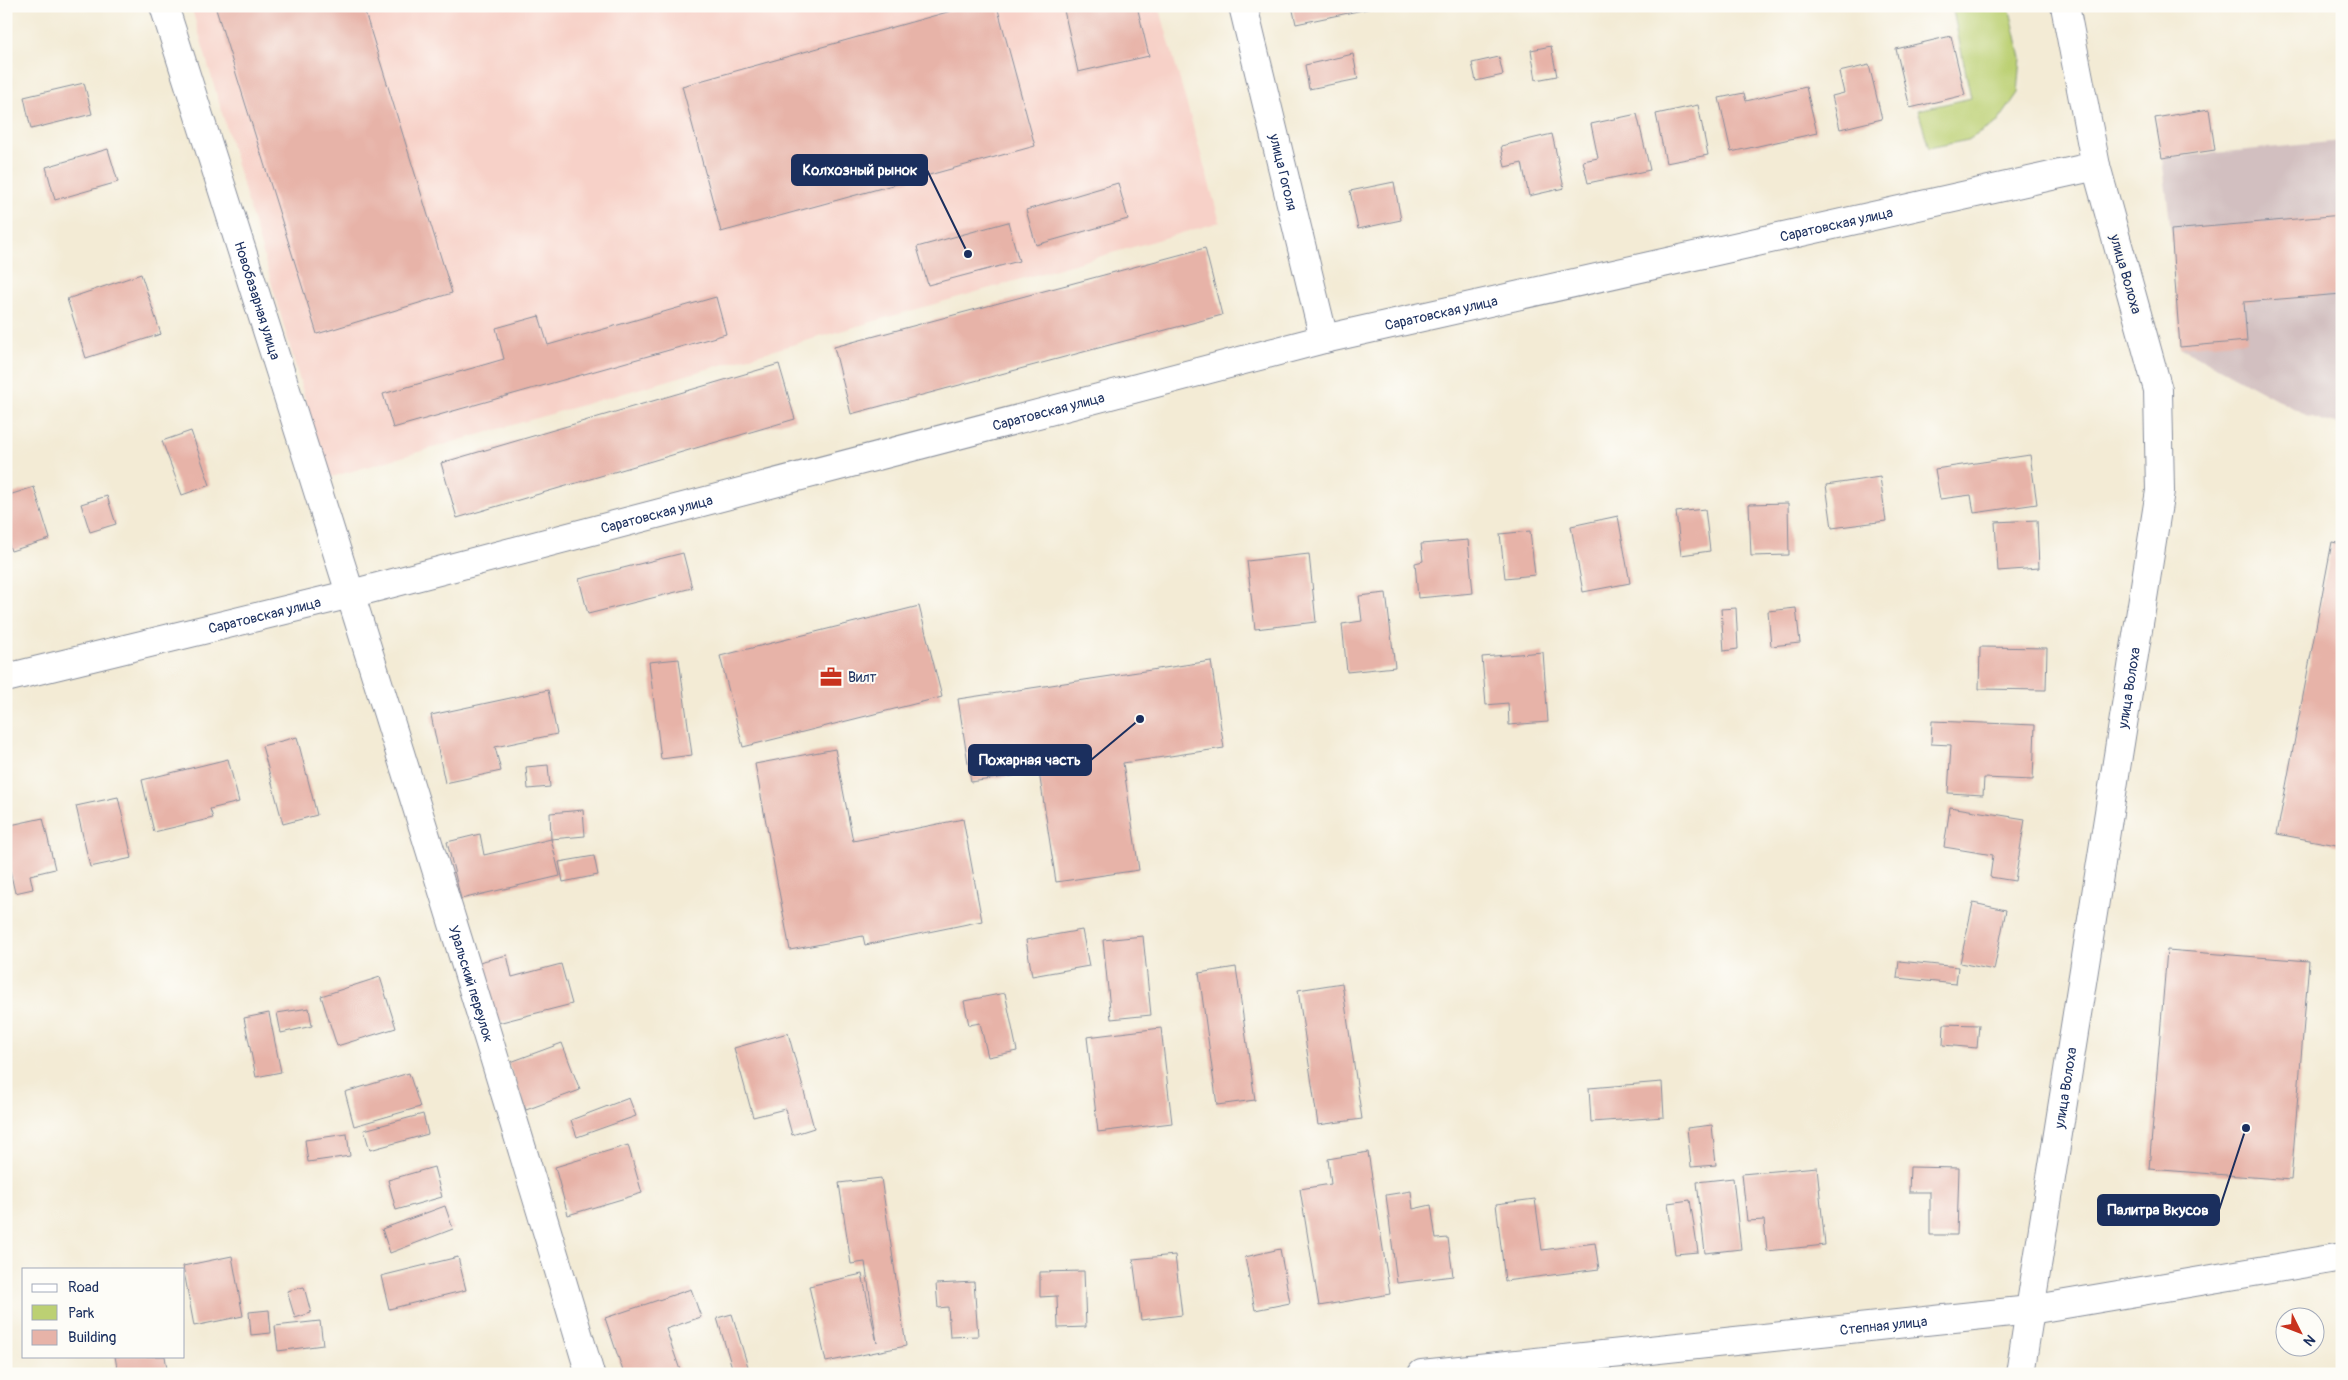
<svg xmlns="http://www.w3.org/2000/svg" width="2348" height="1380" font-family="Pangolin,sans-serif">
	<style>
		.built { fill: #f7d1c8 }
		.industrial { fill: #d2bfc0 }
		.green { fill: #bcd073; stroke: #6c8068 }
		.building { fill: #e7b3a8 }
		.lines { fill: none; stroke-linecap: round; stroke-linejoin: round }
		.minor-casing { stroke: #878d9a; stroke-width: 30 }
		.tertiary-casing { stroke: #878d9a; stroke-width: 30 }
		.minor { stroke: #fff; stroke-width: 28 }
		.tertiary { stroke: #fff; stroke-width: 28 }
		.labels { text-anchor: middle; stroke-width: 4; stroke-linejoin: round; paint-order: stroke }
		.street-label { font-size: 14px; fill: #1b2f5e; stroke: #fdfcf7 }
		.poi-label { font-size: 14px; fill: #1b2f5e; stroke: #fdfcf7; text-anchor: start }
		.leader { fill: none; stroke: #1b2f5e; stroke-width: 2 }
		.callout-dot { fill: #1b2f5e; stroke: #fdfcf7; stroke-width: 2 }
		.callout { fill: #1b2f5e; stroke: #1b2f5e; stroke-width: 2 }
		.callout-label { font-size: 15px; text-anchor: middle; font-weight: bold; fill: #fff }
	</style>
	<rect width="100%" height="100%" fill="#fdfcf7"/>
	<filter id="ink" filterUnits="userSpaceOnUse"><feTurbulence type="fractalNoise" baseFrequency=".02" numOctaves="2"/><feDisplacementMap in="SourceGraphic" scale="10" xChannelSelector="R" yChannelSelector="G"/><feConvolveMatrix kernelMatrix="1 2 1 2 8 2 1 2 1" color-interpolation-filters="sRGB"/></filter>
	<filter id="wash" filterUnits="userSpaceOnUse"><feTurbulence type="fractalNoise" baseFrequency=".0096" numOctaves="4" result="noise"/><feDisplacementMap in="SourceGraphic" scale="20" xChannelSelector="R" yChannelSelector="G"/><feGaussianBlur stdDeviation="1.12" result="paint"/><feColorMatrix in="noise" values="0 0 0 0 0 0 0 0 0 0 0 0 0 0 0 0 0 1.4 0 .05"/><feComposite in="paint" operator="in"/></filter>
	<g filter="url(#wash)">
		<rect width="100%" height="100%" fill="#f3ebd5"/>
		<path class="built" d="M 191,6 L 1159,6 L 1220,222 L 328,478 Z"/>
		<path class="industrial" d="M 2342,141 L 2342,426 L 2308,416 L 2180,347 L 2171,230 L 2162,158 Z"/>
		<path class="green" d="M 1952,6 L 2009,6 L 2021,58 L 2018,93 L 1998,122 L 1968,140 L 1929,148 L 1918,110 L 1971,98 Z"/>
		<g id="blocks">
			<path class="building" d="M 215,6 L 363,6 L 452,293 L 317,334 Z
				M 969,6 L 997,6 L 1035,146 L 721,232 L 682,86 Z
				M 1063,6 L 1137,6 L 1149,56 L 1078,72 Z
				M 1292,6 L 1377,6 L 1377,7 L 1296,24 Z
				M 1951,36 L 1965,95 L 1910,108 L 1896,49 Z
				M 1551,46 L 1557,76 L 1536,80 L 1531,50 Z
				M 1353,54 L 1358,79 L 1309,89 L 1305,65 Z
				M 1499,57 L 1503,75 L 1476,81 L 1472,63 Z
				M 1869,65 L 1882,119 L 1840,129 L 1832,96 L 1844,93 L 1839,72 Z
				M 84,83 L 92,114 L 31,129 L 24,97 Z
				M 1806,87 L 1817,133 L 1731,152 L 1719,98 L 1744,93 L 1746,101 Z
				M 1698,105 L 1708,155 L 1666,163 L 1656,114 Z
				M 2209,109 L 2215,150 L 2162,158 L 2155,118 Z
				M 1637,114 L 1650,170 L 1588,183 L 1583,161 L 1598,158 L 1591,124 Z
				M 1552,134 L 1564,188 L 1529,196 L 1522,163 L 1505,167 L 1501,146 Z
				M 108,149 L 118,182 L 55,200 L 46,167 Z
				M 1394,182 L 1401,220 L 1358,229 L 1350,191 Z
				M 1118,183 L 1128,219 L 1036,245 L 1026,210 Z
				M 2342,215 L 2342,294 L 2244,302 L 2247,341 L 2180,347 L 2171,230 Z
				M 1008,222 L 1019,261 L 928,285 L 917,247 Z
				M 1205,248 L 1222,315 L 851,414 L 834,347 Z
				M 141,274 L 161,334 L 86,358 L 67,299 Z
				M 716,297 L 726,334 L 393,428 L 383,394 L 504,359 L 496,328 L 539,316 L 548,345 Z
				M 779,364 L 795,419 L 457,518 L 441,463 Z
				M 191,431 L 210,485 L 182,495 L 162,441 Z
				M 2030,455 L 2037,504 L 1974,513 L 1971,495 L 1940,499 L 1935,469 Z
				M 1880,477 L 1886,521 L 1832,528 L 1826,485 Z
				M 34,487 L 50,539 L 11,551 L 6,537 L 6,496 Z
				M 107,496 L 116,524 L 90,532 L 81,504 Z
				M 1788,503 L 1789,555 L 1751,556 L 1749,504 Z
				M 1705,509 L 1710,551 L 1681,555 L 1676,512 Z
				M 1618,516 L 1630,583 L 1583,592 L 1571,526 Z
				M 2037,520 L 2039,568 L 1998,571 L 1995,522 Z
				M 1530,531 L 1535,575 L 1505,578 L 1500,534 Z
				M 1468,540 L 1473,593 L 1418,598 L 1415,563 L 1423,561 L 1421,544 Z
				M 2332,542 L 2342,544 L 2342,846 L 2277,834 Z
				M 683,553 L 692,588 L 588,614 L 579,579 Z
				M 1309,554 L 1316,622 L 1255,629 L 1247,561 Z
				M 1386,593 L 1395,667 L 1347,672 L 1342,624 L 1362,621 L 1359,596 Z
				M 919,606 L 942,697 L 743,747 L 720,656 Z
				M 1736,608 L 1738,649 L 1724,651 L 1721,609 Z
				M 1796,608 L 1800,643 L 1771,646 L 1768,611 Z
				M 1980,647 L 2047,648 L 2046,690 L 1979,689 Z
				M 1543,652 L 1548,722 L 1509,725 L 1508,703 L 1486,705 L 1482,657 Z
				M 679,659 L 692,755 L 661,759 L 649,662 Z
				M 1211,661 L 1224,748 L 1123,763 L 1139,870 L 1056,882 L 1039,772 L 971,782 L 958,699 Z
				M 548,690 L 557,734 L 495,747 L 501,771 L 445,783 L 431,715 Z
				M 1932,721 L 2035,725 L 2033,780 L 1984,778 L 1983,795 L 1948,793 L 1951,745 L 1931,744 Z
				M 297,737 L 317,815 L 283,824 L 262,746 Z
				M 835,749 L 853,841 L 963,819 L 982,921 L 865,945 L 863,936 L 790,950 L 755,764 Z
				M 228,759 L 239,802 L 210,809 L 213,818 L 154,832 L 142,780 Z
				M 548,765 L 550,787 L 528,789 L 526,767 Z
				M 118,797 L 132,858 L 90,867 L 76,806 Z
				M 1950,807 L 2025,819 L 2015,881 L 1990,877 L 1993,855 L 1944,847 Z
				M 583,810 L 585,836 L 551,839 L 550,813 Z
				M 43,818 L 55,869 L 30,875 L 33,889 L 15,893 L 6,852 L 6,826 Z
				M 480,834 L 484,855 L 551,839 L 560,876 L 461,899 L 447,842 Z
				M 594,856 L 598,875 L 563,882 L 559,862 Z
				M 1973,903 L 2006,910 L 1994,970 L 1960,963 Z
				M 1082,930 L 1089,966 L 1032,976 L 1026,940 Z
				M 1143,936 L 1151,1015 L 1111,1019 L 1103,940 Z
				M 2167,950 L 2309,961 L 2291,1180 L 2149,1169 Z
				M 507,955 L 512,977 L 561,964 L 572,1004 L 490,1025 L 475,963 Z
				M 1899,961 L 1958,967 L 1956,984 L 1897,978 Z
				M 1236,967 L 1255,1100 L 1217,1105 L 1199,973 Z
				M 380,977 L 396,1028 L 337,1046 L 321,996 Z
				M 1342,983 L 1362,1119 L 1318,1125 L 1298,990 Z
				M 1005,993 L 1017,1051 L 988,1057 L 980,1023 L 969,1025 L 964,1001 Z
				M 309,1008 L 312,1026 L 281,1033 L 277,1013 Z
				M 269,1013 L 281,1072 L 256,1077 L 244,1018 Z
				M 1944,1024 L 1979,1025 L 1977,1048 L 1943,1045 Z
				M 1161,1028 L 1172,1123 L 1098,1132 L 1087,1037 Z
				M 788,1033 L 814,1128 L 792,1135 L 785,1109 L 753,1117 L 734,1048 Z
				M 562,1043 L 580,1090 L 526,1110 L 508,1063 Z
				M 409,1073 L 420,1107 L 354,1126 L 345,1092 Z
				M 1662,1082 L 1664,1117 L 1591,1122 L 1589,1088 Z
				M 629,1098 L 636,1116 L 577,1137 L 571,1120 Z
				M 423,1114 L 428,1134 L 370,1150 L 364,1130 Z
				M 1712,1125 L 1716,1165 L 1691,1167 L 1687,1128 Z
				M 347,1134 L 350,1156 L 308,1162 L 305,1140 Z
				M 628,1145 L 642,1193 L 568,1215 L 555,1167 Z
				M 1368,1152 L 1390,1294 L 1319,1306 L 1300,1189 L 1331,1184 L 1328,1159 Z
				M 434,1167 L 442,1197 L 396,1210 L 388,1180 Z
				M 1817,1167 L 1825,1245 L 1767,1251 L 1764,1220 L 1747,1221 L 1742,1174 Z
				M 1910,1167 L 1959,1168 L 1957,1235 L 1930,1235 L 1930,1192 L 1909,1192 Z
				M 881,1178 L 906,1346 L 826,1362 L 809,1286 L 862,1274 L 877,1343 L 865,1262 L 851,1264 L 839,1183 Z
				M 1733,1178 L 1741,1249 L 1705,1253 L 1697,1182 Z
				M 1411,1191 L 1413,1209 L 1431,1205 L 1436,1239 L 1448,1238 L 1453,1276 L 1397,1283 L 1386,1195 Z
				M 1535,1199 L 1542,1250 L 1595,1243 L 1599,1269 L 1505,1281 L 1496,1204 Z
				M 1690,1200 L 1698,1252 L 1675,1254 L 1668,1203 Z
				M 445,1206 L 453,1229 L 390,1253 L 382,1229 Z
				M 1280,1249 L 1290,1303 L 1255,1310 L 1245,1257 Z
				M 1175,1255 L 1182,1315 L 1141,1320 L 1133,1259 Z
				M 232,1256 L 243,1316 L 194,1326 L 183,1266 Z
				M 458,1257 L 466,1290 L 389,1309 L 381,1276 Z
				M 1084,1271 L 1086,1327 L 1058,1328 L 1057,1296 L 1040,1297 L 1040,1272 Z
				M 974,1282 L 978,1336 L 950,1337 L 948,1307 L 938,1308 L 936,1284 Z
				M 304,1287 L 311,1313 L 295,1318 L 287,1291 Z
				M 691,1289 L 701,1317 L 666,1329 L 680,1370 L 670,1374 L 624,1374 L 605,1318 Z
				M 269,1310 L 271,1333 L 251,1335 L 249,1312 Z
				M 732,1314 L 749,1370 L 738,1374 L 734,1374 L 717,1318 Z
				M 320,1321 L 323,1345 L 278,1351 L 275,1326 Z
				M 115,1356 L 165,1356 L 167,1369 L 138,1374 L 118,1374 Z"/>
		</g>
	</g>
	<g filter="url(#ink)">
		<use href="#blocks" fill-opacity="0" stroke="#878d9a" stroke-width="1"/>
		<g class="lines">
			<g class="minor-casing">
				<g id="minor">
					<path id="s1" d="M 164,6 C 309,461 453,916 590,1374"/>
					<path id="s2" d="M 1243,6 L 1324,339"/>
					<path id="s3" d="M 6,678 L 351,594 L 1324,339 L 2096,166"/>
					<path id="s4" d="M 2030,1310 L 2160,491 L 2158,390 L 2096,166 L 2065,6"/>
				</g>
			</g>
			<g class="tertiary-casing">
				<g id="tertiary">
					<path id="s5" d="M 1422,1374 L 2030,1310 L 2342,1257"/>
					<path d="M 2020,1374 L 2030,1310"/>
				</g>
			</g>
			<use href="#minor" class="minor"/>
			<use href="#tertiary" class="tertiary"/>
		</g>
	</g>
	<defs>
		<g id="office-bare" transform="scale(1.725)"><path d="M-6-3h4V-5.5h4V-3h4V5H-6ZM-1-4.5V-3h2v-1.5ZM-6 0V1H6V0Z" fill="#c8321e" stroke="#fdfcf7" stroke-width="2.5" paint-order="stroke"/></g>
	</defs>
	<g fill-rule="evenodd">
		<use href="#office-bare" x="831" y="677"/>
	</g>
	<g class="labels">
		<g class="street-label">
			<text dy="5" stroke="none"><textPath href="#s2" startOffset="171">улица Гоголя</textPath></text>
			<text dy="5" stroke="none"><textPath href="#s3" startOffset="1886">Саратовская улица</textPath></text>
			<text transform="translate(2126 274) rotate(74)" y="5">улица Волоха</text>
			<text dy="5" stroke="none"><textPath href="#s1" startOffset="309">Новобазарная улица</textPath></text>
			<text dy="5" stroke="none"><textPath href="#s3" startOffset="1481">Саратовская улица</textPath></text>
			<text dy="5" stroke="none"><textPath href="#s3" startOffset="1076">Саратовская улица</textPath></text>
			<text dy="5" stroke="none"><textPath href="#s3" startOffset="671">Саратовская улица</textPath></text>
			<text dy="5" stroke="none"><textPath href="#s3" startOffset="266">Саратовская улица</textPath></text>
			<text dy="5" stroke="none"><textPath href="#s4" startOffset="630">улица Волоха</textPath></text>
			<text dy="5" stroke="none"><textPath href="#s1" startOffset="1025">Уральский переулок</textPath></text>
			<text dy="5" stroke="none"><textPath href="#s4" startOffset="225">улица Волоха</textPath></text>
			<text dy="5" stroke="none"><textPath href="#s5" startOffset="464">Степная улица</textPath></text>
		</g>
		<g class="poi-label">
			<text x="848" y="682">Вилт</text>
		</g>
	</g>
	<path class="leader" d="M968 254L927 170M1140 719L1091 760M2246 1128L2219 1210"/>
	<g class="callout-dot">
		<circle cx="968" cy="254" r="5"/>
		<circle cx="1140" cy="719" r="5"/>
		<circle cx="2246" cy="1128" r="5"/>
	</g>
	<g class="callout">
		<rect x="792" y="155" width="135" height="30" rx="5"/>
		<rect x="969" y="745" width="122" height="30" rx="5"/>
		<rect x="2098" y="1195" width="121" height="30" rx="5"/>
	</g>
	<g class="callout-label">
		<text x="860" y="175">Колхозный рынок</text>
		<text x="1030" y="765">Пожарная часть</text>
		<text x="2158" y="1215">Палитра Вкусов</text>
	</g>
	<rect width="2348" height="1380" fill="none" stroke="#fdfcf7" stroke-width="25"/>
	<rect x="22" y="1268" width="162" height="90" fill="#fdfcf7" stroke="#a3aaba"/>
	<rect x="32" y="1284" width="25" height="8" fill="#ffffff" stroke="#a3aaba"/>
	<text x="68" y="1292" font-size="15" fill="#1b2f5e">Road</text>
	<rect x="32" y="1305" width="25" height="15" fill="#bcd073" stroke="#a3aaba"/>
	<text x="68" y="1318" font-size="15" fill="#1b2f5e">Park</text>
	<rect x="32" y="1330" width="25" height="15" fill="#e7b3a8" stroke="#a3aaba"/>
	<text x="68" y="1342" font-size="15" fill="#1b2f5e">Building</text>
	<g transform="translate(2300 1332) rotate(132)"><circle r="24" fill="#fdfcf7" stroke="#a3aaba"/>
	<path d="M0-4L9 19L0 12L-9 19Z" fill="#c8321e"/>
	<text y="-8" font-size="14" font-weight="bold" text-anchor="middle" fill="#1b2f5e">N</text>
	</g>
</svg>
